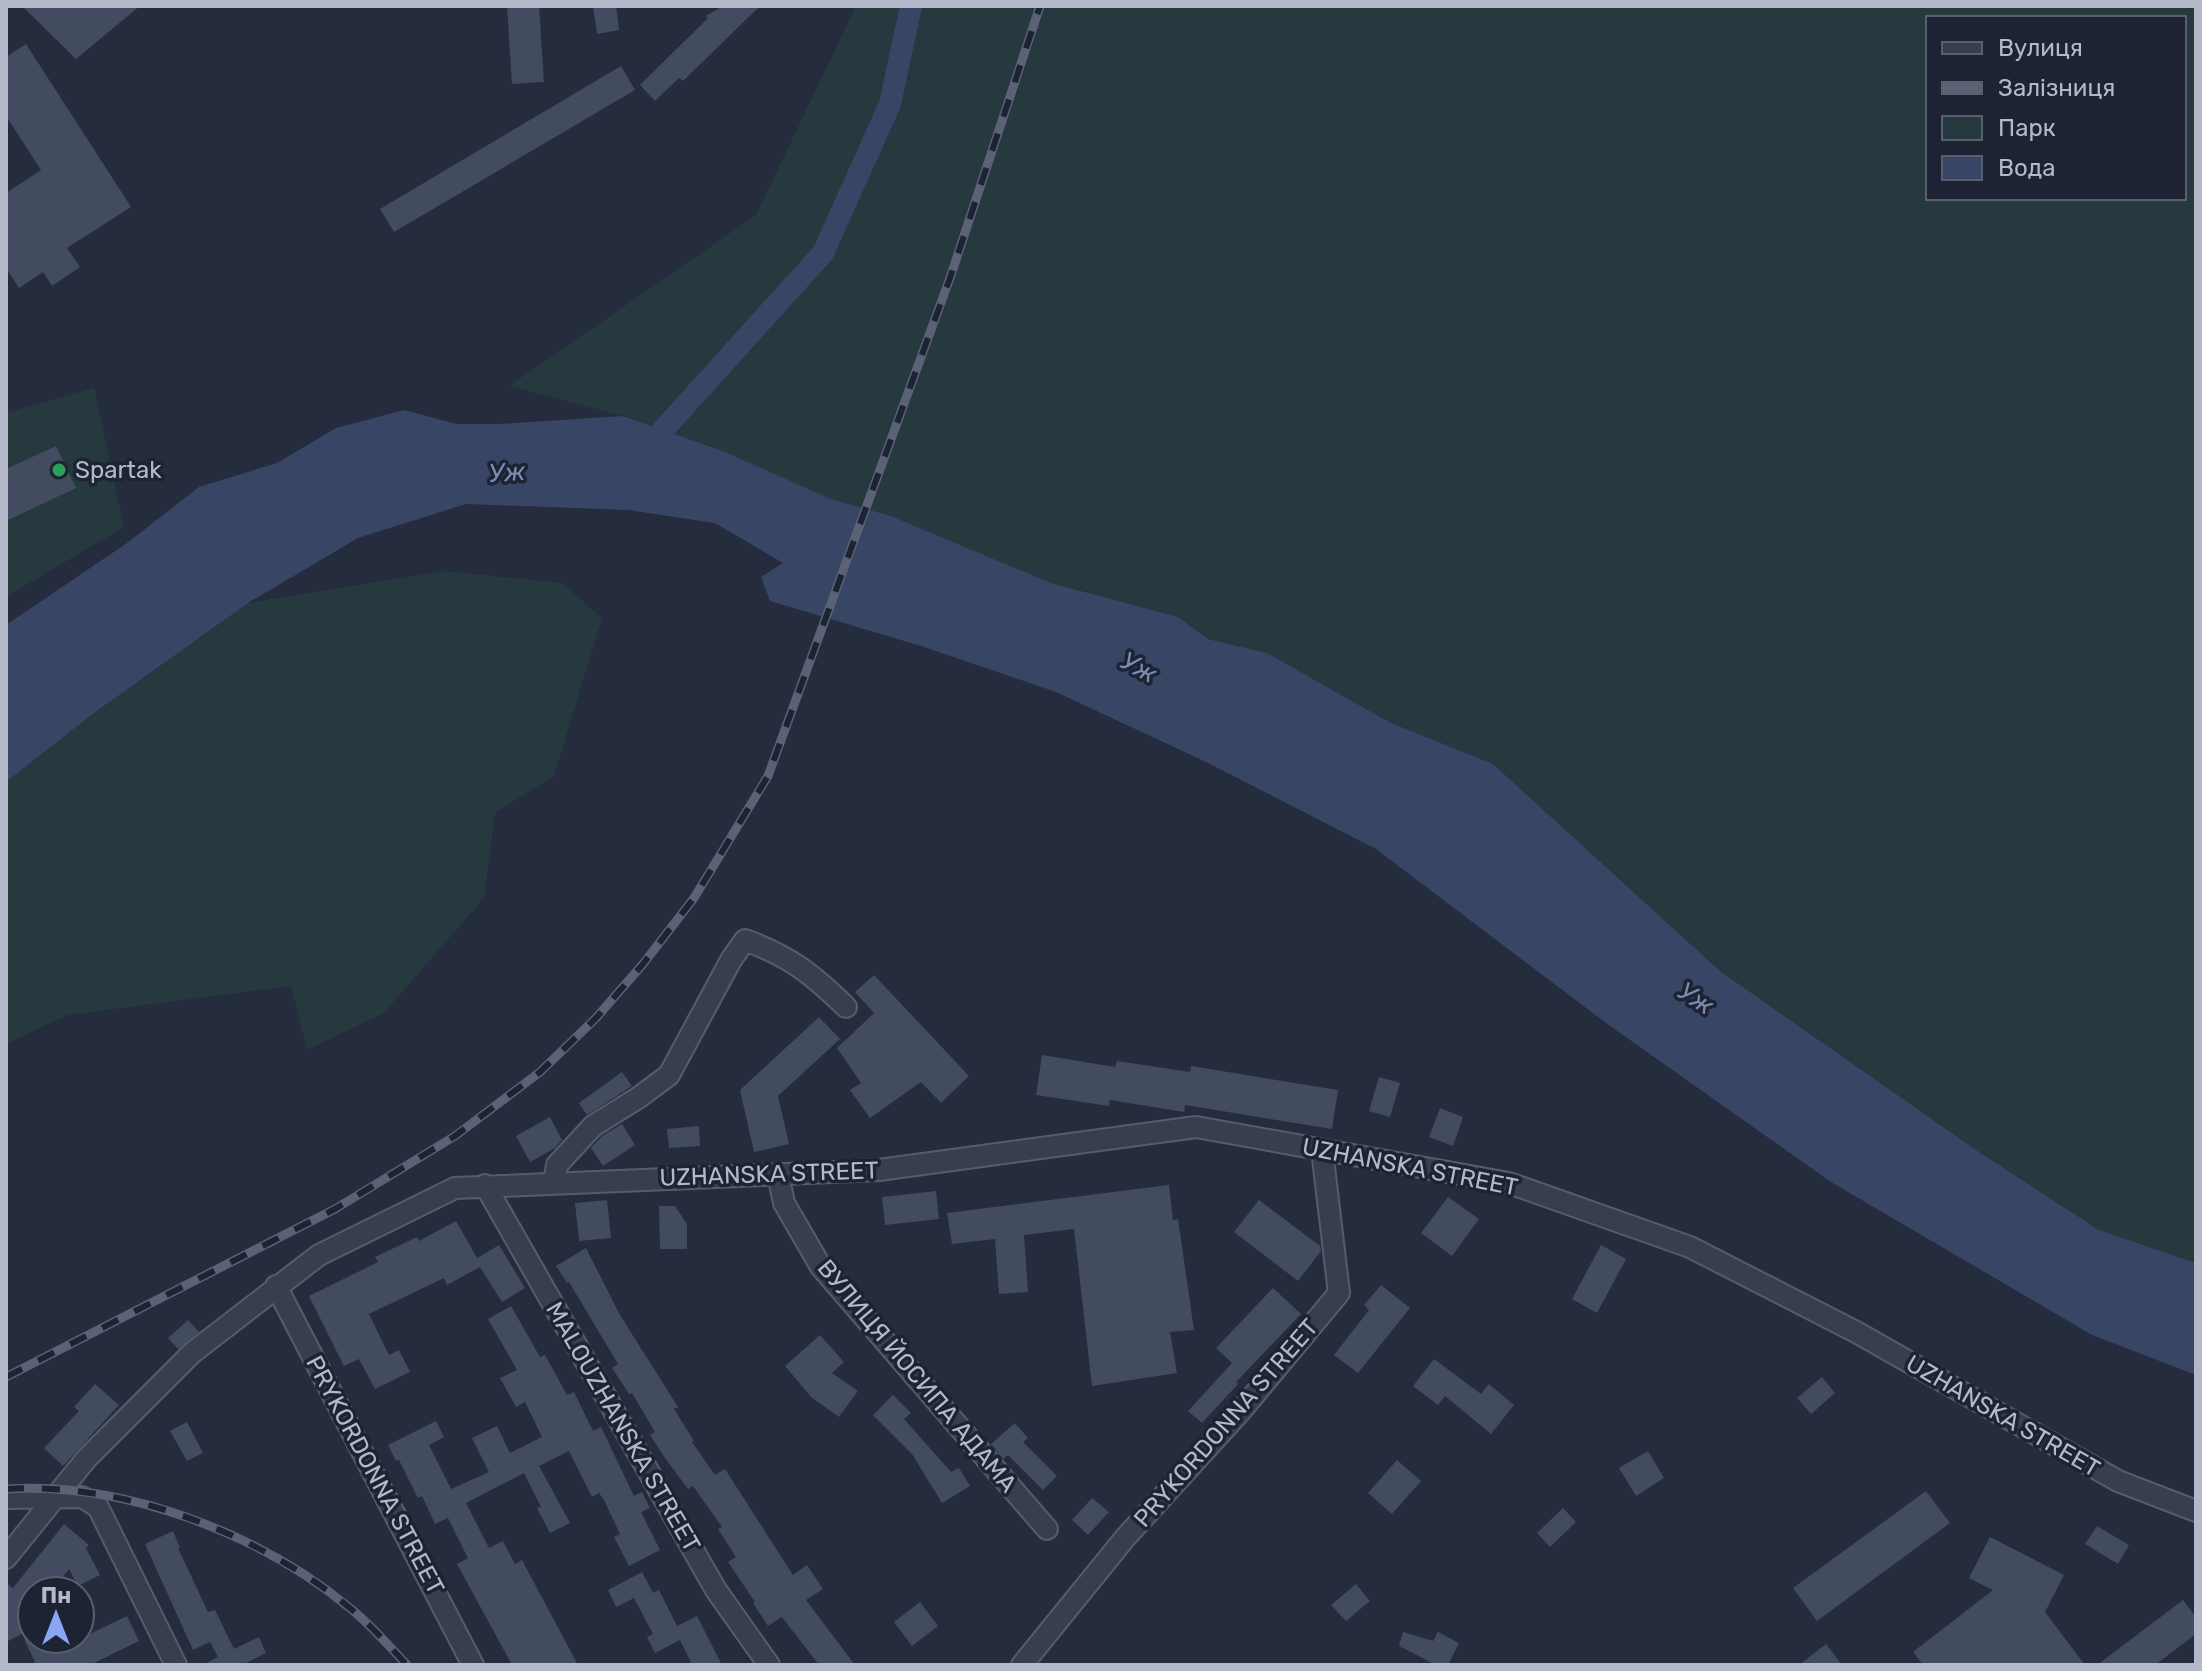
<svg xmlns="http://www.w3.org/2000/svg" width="2202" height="1671" font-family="Rubik,sans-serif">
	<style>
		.green { fill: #26393f; fill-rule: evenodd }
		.water { fill: #384565 }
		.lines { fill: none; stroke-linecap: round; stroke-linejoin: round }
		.canal { stroke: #384565; stroke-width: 22 }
		.building { fill: #434b60 }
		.minor-casing { stroke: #565c6c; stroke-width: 24 }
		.minor { stroke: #383e4e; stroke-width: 20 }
		.rail-casing { stroke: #5a6275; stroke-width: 9 }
		.rail { stroke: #1d2333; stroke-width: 6; stroke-dasharray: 18; stroke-linecap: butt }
		.leisure-dot { fill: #2e9e5b; stroke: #1d2333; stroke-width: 3 }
		.labels { text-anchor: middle; stroke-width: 7; stroke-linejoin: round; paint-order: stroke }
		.poi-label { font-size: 24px; fill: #b4b9c9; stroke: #1d2333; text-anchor: start }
		.street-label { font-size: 24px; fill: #b4b9c9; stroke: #1d2333 }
		.water-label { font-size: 26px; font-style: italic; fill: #7c8cb1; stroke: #1d2333 }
	</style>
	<rect width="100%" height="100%" fill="#242c3e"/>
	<path class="green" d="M 856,6 L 2196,6 L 2196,1263 L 2099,1230 L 1979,1152 L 1720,971 L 1493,764 L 1389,722 L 1267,653 L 1208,639 L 1178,617 L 1051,583 L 891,516 L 831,499 L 723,451 L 623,416 L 509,386 L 756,215 ZM 1928,18 L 2184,18 L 2184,198 L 1928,198 Z
		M 94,388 L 124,527 L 6,597 L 6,413 Z
		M 445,571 L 562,583 L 602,618 L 554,776 L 495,813 L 484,898 L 384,1013 L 307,1050 L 291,986 L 68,1015 L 6,1044 L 6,782 L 94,713 L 248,603 Z"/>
	<path class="water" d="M 404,410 L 457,424 L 500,424 L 623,416 L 723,451 L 831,499 L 891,516 L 1051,583 L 1178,617 L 1208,639 L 1267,653 L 1389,722 L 1493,764 L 1720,971 L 1979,1152 L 2099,1230 L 2196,1263 L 2196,1375 L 2092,1335 L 1831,1182 L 1606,1023 L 1376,849 L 1204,761 L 1056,692 L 921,646 L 770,601 L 761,577 L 783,563 L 715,523 L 628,510 L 466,504 L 358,538 L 248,603 L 94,713 L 6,782 L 6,625 L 127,543 L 199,487 L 277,463 L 336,428 Z"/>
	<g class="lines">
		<path class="canal" d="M 644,451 L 823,253 L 890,104 L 911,6"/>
	</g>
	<path class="building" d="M 22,6 L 140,6 L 76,59 Z
		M 507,6 L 539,6 L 544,82 L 512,84 Z
		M 593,6 L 616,6 L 619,30 L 597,34 Z
		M 723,6 L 760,6 L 683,81 L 679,78 L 655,101 L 640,85 L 708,18 L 706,16 Z
		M 26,44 L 131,207 L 67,248 L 80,267 L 52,286 L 43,272 L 19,288 L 6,268 L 6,193 L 41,170 L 6,116 L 6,57 Z
		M 621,66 L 635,90 L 394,232 L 380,209 Z
		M 56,446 L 76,488 L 6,521 L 6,469 Z
		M 874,975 L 969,1076 L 941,1103 L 921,1082 L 870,1118 L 850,1090 L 861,1083 L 837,1048 L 874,1013 L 855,992 Z
		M 819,1017 L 840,1039 L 778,1096 L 789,1144 L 754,1152 L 740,1090 Z
		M 1042,1055 L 1115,1067 L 1117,1061 L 1190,1072 L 1191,1066 L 1338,1090 L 1332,1129 L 1185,1105 L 1184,1112 L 1110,1100 L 1109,1106 L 1036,1095 Z
		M 622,1072 L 632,1086 L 587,1115 L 579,1103 Z
		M 1379,1077 L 1400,1083 L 1390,1117 L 1369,1111 Z
		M 1440,1108 L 1463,1117 L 1453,1146 L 1429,1137 Z
		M 550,1117 L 562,1140 L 555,1148 L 530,1162 L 516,1136 Z
		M 622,1124 L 635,1145 L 603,1166 L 591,1148 L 602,1136 Z
		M 699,1126 L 700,1146 L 669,1148 L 667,1129 Z
		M 1169,1185 L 1173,1220 L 1178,1219 L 1194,1330 L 1170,1332 L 1177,1373 L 1092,1386 L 1074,1229 L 1024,1235 L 1028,1292 L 999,1294 L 995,1239 L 952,1244 L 947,1213 Z
		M 936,1191 L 939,1219 L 885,1225 L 882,1197 Z
		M 1448,1197 L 1479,1219 L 1452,1256 L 1421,1233 Z
		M 607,1200 L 611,1238 L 579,1241 L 575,1203 Z
		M 1259,1200 L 1320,1246 L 1321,1251 L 1298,1281 L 1234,1232 Z
		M 659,1206 L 675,1206 L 687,1224 L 687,1249 L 660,1249 Z
		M 456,1221 L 477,1258 L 499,1245 L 525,1288 L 502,1302 L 480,1267 L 447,1285 L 444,1278 L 369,1314 L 389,1355 L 399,1350 L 410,1372 L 375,1389 L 359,1359 L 344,1366 L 309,1296 L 378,1262 L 375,1257 L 417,1237 L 419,1241 Z
		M 1601,1245 L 1626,1259 L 1597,1313 L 1572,1299 Z
		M 586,1248 L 620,1315 L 678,1407 L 674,1409 L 694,1441 L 692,1442 L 715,1475 L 725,1469 L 793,1575 L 807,1565 L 823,1589 L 806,1600 L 855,1665 L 819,1665 L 782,1617 L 768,1626 L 753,1603 L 755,1602 L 728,1562 L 736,1557 L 718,1529 L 722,1527 L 693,1486 L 688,1489 L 665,1458 L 650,1435 L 655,1432 L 632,1393 L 629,1394 L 612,1368 L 618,1364 L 569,1282 L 567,1283 L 556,1266 Z
		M 1381,1285 L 1410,1308 L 1358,1373 L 1334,1355 L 1369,1310 L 1364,1305 Z
		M 1273,1288 L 1301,1314 L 1236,1382 L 1238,1384 L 1202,1423 L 1188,1411 L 1232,1363 L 1216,1348 Z
		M 511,1306 L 540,1357 L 545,1355 L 567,1395 L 574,1392 L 593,1431 L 601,1427 L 634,1496 L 642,1492 L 650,1508 L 641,1512 L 660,1550 L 629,1566 L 614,1537 L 620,1534 L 604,1500 L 599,1493 L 592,1497 L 569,1451 L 539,1466 L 570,1523 L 550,1533 L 537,1508 L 541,1507 L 524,1473 L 466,1503 L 489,1548 L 503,1541 L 515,1564 L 522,1560 L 578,1665 L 512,1665 L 457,1564 L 468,1558 L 448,1518 L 435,1524 L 422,1496 L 418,1498 L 399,1460 L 396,1461 L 388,1445 L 436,1421 L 444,1437 L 429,1445 L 451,1489 L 489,1472 L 472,1438 L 497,1426 L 510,1453 L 542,1437 L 525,1402 L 516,1407 L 500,1378 L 517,1370 L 488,1319 Z
		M 188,1320 L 199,1332 L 178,1349 L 168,1338 Z
		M 820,1335 L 844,1362 L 832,1373 L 858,1391 L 839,1417 L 811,1397 L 785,1366 Z
		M 1434,1359 L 1481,1394 L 1489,1384 L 1514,1405 L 1491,1434 L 1445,1396 L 1438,1405 L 1413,1386 Z
		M 1822,1377 L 1835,1393 L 1811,1414 L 1797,1398 Z
		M 95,1384 L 119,1405 L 63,1466 L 44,1448 L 79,1411 L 74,1407 Z
		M 893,1395 L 911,1413 L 904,1419 L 951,1472 L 959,1468 L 970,1486 L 942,1503 L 912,1454 L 873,1415 Z
		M 187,1422 L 203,1453 L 187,1461 L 170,1431 Z
		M 1015,1423 L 1028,1438 L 1023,1442 L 1057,1476 L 1043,1490 L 1008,1455 L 1003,1459 L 991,1444 Z
		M 1648,1451 L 1664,1478 L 1636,1496 L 1619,1468 Z
		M 1397,1460 L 1421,1481 L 1392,1514 L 1368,1493 Z
		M 1926,1491 L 1950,1523 L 1817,1621 L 1793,1588 Z
		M 1092,1498 L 1109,1512 L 1088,1535 L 1072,1520 Z
		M 1563,1508 L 1576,1522 L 1550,1547 L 1537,1533 Z
		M 64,1524 L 89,1545 L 86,1548 L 100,1575 L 78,1586 L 69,1569 L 52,1591 L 32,1591 L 32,1629 L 6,1642 L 6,1583 L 13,1588 Z
		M 2097,1526 L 2129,1545 L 2118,1564 L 2085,1544 Z
		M 173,1531 L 180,1548 L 178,1548 L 208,1612 L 215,1610 L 234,1649 L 259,1637 L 266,1653 L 242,1665 L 203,1665 L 218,1657 L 210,1642 L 193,1650 L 145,1544 Z
		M 1990,1537 L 2064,1575 L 2045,1612 L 2085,1665 L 1923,1665 L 1913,1652 L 1993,1590 L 1969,1578 Z
		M 642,1572 L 653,1593 L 659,1590 L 677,1626 L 697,1616 L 722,1665 L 692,1665 L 680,1640 L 655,1653 L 647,1637 L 653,1634 L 634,1598 L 616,1607 L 608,1590 Z
		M 1356,1584 L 1370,1601 L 1346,1621 L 1331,1605 Z
		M 2183,1600 L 2196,1617 L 2196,1634 L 2155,1665 L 2097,1665 Z
		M 920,1602 L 938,1626 L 912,1646 L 894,1622 Z
		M 127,1616 L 139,1641 L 90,1665 L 28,1665 L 35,1662 L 24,1639 L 62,1639 L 65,1646 Z
		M 1403,1632 L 1433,1641 L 1438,1632 L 1459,1643 L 1448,1665 L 1436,1665 L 1399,1646 Z
		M 1826,1644 L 1842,1665 L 1799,1665 Z"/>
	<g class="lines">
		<g class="minor-casing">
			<path id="minor" d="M 778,1174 L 784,1203 L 821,1267 L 1047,1529
				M 554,1182 L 557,1165 L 593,1126 L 638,1098 L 669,1075 L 731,960 L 745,940 C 791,957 812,974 846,1007
				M 485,1185 L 716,1590 L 769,1665
				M 276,1286 L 473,1665
				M 6,1498 L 82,1497 L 98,1507 L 176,1665
				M 6,1558 L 87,1458 L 192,1353 L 319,1255 L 455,1188 L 879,1170 L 1196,1127 L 1509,1183 L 1690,1247 L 1858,1333 L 2118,1481 L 2196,1511
				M 1022,1665 L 1125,1538 L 1240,1412 L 1339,1293 L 1322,1150"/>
		</g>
		<use href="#minor" class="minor"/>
		<g class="rail-casing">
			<path id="rail" d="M 6,1377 L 335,1209 L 455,1136 L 540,1072 L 596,1018 L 643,964 L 694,898 L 768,776 L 950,278 L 1040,6
				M 6,1489 C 123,1481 261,1534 351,1609 C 371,1625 389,1646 407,1665"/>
		</g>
		<use href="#rail" class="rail"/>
	</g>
	<circle class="leisure-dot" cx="59" cy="470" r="8"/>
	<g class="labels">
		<g class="poi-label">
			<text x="75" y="478">Spartak</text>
		</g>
		<g class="street-label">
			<text transform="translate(1410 1167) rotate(11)" y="8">UZHANSKA STREET</text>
			<text transform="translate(769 1174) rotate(-2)" y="8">UZHANSKA STREET</text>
			<text transform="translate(917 1376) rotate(50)" y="8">ВУЛИЦЯ ЙОСИПА АДАМА</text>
			<text transform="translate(2003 1416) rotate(30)" y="8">UZHANSKA STREET</text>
			<text transform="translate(1226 1423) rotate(-49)" y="8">PRYKORDONNA STREET</text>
			<text transform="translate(623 1427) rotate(60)" y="8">MALOUZHANSKA STREET</text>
			<text transform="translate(375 1475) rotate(62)" y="8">PRYKORDONNA STREET</text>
		</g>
		<g class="water-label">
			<text transform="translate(507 472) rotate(-4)" y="9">Уж</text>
			<text transform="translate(1139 667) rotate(28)" y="9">Уж</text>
			<text transform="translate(1696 998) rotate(33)" y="9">Уж</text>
		</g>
	</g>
	<rect width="2202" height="1671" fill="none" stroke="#b4b9c9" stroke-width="16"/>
	<rect x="1926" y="16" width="260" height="184" fill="#1d2333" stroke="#595f6f" stroke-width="2"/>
	<rect x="1942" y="42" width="40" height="12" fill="#383e4e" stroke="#595f6f" stroke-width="2"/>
	<text x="1998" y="56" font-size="24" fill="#b4b9c9">Вулиця</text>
	<rect x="1942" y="82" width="40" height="12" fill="#5a6275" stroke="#595f6f" stroke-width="2"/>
	<text x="1998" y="96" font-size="24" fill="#b4b9c9">Залізниця</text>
	<rect x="1942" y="116" width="40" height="24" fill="#26393f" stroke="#595f6f" stroke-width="2"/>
	<text x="1998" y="136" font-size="24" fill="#b4b9c9">Парк</text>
	<rect x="1942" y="156" width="40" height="24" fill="#384565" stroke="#595f6f" stroke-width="2"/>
	<text x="1998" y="176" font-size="24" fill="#b4b9c9">Вода</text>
	<g transform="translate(56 1615)"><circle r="38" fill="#1d2333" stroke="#595f6f" stroke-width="2"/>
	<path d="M0-6L14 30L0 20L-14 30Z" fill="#8ba6f7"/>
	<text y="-12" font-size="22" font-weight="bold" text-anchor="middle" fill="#b4b9c9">Пн</text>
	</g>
</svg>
